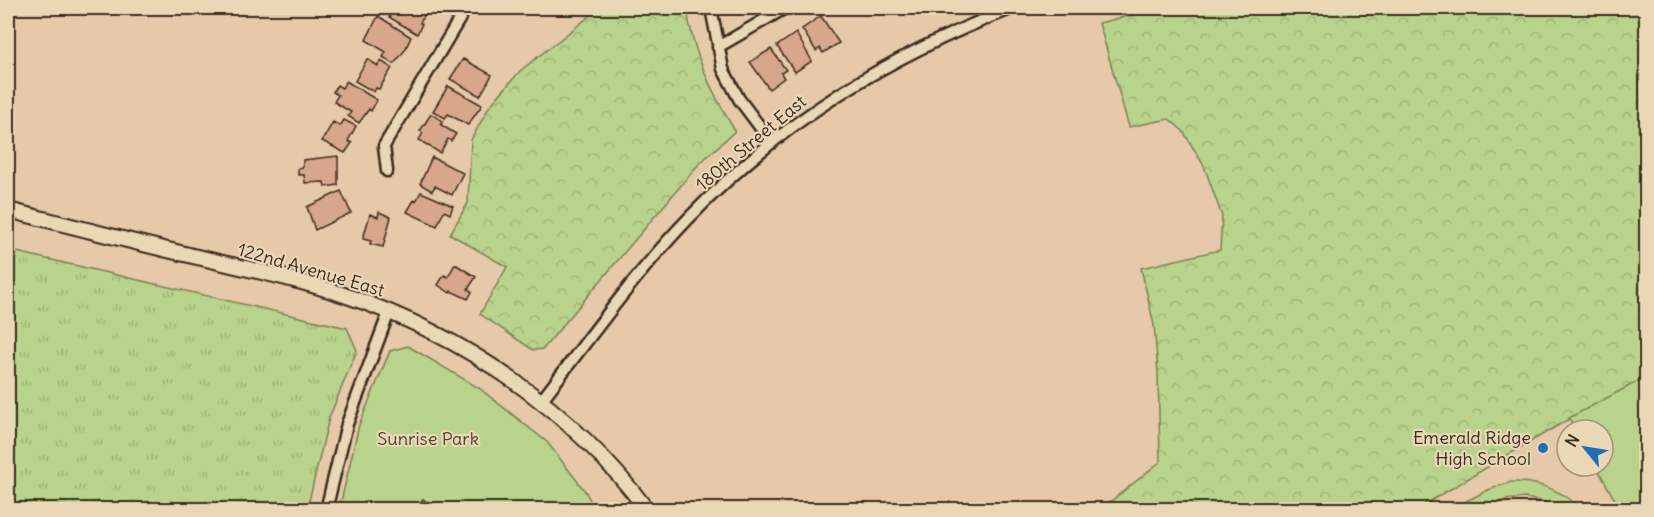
<svg xmlns="http://www.w3.org/2000/svg" width="1654" height="517" font-family="Delius,sans-serif">
	<style>
		.grass { fill: url(#grass-tufts); stroke: #7a7e54; stroke-width: 1.5 }
		.forest { fill: url(#forest-crowns); stroke: #7a7e54; stroke-width: 1.5 }
		.green { fill: #b8d38b; stroke: #7a7e54; stroke-width: 1.5 }
		.building { fill: #d8a68b; stroke: #3b2a1e; stroke-width: 1.5 }
		.lines { fill: none; stroke-linecap: round; stroke-linejoin: round }
		.minor-casing { stroke: #3b2a1e; stroke-width: 15 }
		.tertiary-casing { stroke: #3b2a1e; stroke-width: 18 }
		.minor { stroke: #ead7b5; stroke-width: 10 }
		.tertiary { stroke: #ead7b5; stroke-width: 14 }
		.poi-dot { fill: #1f6fb2; stroke: #ead7b5; stroke-width: 2 }
		.labels { text-anchor: middle; stroke-width: 4.5; stroke-linejoin: round; paint-order: stroke }
		.street-label { font-size: 18px; fill: #3b2a1e; stroke: #ead7b5 }
		.poi-label { font-size: 18px; fill: #3b2a1e; stroke: #ead7b5; text-anchor: end }
		.park-label { font-size: 18px; fill: #4e432e; stroke: #ead7b5 }
	</style>
	<defs>
		<pattern id="grass-tufts" width="24" height="20" patternUnits="userSpaceOnUse" patternTransform="scale(1.5)"><rect width="24" height="20" fill="#b8d38b"/><path d="M3 7l-1-3M5 7V3M7 7l1-3M15 17l-1-3M17 17v-4M19 17l1-3" fill="none" stroke="#9fb578"/></pattern>
		<pattern id="forest-crowns" width="20" height="18" patternUnits="userSpaceOnUse" patternTransform="scale(1.5)"><rect width="20" height="18" fill="#b8d38b"/><path d="M2 6a3 3 0 1 1 6 0M12 15a3 3 0 1 1 6 0" fill="none" stroke="#9fb578"/></pattern>
	</defs>
	<rect width="100%" height="100%" fill="#e6c9a9"/>
	<filter id="ink" filterUnits="userSpaceOnUse"><feTurbulence type="fractalNoise" baseFrequency=".0167" numOctaves="2"/><feDisplacementMap in="SourceGraphic" scale="12" xChannelSelector="R" yChannelSelector="G"/><feConvolveMatrix kernelMatrix="1 2 1 2 8 2 1 2 1" color-interpolation-filters="sRGB"/></filter>
	<g filter="url(#ink)">
		<path class="grass" d="M 8,250 L 347,328 L 357,350 L 329,418 L 307,509 L 8,509 Z"/>
		<path class="forest" d="M 600,8 L 687,8 C 692,53 712,92 735,131 L 699,164 L 543,349 L 533,350 L 480,314 L 507,267 L 450,234 L 468,203 L 471,140 L 489,107 L 520,71 Z
			M 1161,8 L 1646,8 L 1646,377 L 1562,423 L 1417,509 L 1101,509 L 1160,462 L 1158,372 L 1154,325 L 1141,268 L 1220,250 L 1222,216 L 1204,166 L 1183,131 L 1169,119 L 1129,127 L 1099,23 Z"/>
		<path class="green" d="M 408,346 L 479,388 L 547,442 L 585,491 L 595,509 L 339,510 L 359,425 L 390,351 Z
			M 1646,377 L 1646,509 L 1620,509 L 1596,466 L 1603,466 L 1603,430 L 1576,430 L 1569,418 Z
			M 1511,482 C 1538,481 1561,489 1580,509 L 1557,509 L 1545,502 L 1525,498 L 1505,500 L 1486,509 L 1451,509 L 1488,490 Z"/>
		<path class="building" d="M 395,8 L 423,8 L 427,10 L 420,23 L 422,24 L 417,34 L 389,17 Z
			M 378,16 L 411,37 L 405,50 L 394,64 L 383,57 L 386,52 L 366,40 Z
			M 821,16 L 839,43 L 823,53 L 820,48 L 816,51 L 802,29 Z
			M 796,33 L 812,61 L 795,72 L 777,46 Z
			M 771,49 L 786,70 L 781,73 L 784,78 L 769,89 L 750,62 Z
			M 367,59 L 378,66 L 381,61 L 392,68 L 379,89 L 376,88 L 374,92 L 355,81 Z
			M 463,59 L 492,75 L 480,96 L 450,79 Z
			M 346,81 L 377,100 L 371,111 L 369,109 L 359,123 L 348,116 L 351,112 L 334,102 L 338,95 L 333,92 L 337,85 L 342,88 Z
			M 448,86 L 482,105 L 468,125 L 448,114 L 445,118 L 433,111 Z
			M 431,114 L 443,121 L 441,125 L 456,134 L 451,141 L 448,139 L 440,153 L 419,140 L 423,133 L 420,131 Z
			M 344,120 L 356,126 L 348,141 L 352,143 L 345,153 L 322,141 L 333,122 L 340,126 Z
			M 338,156 L 338,185 L 325,187 L 324,182 L 305,183 L 304,175 L 298,175 L 298,168 L 303,167 L 303,160 Z
			M 432,157 L 463,173 L 452,195 L 435,186 L 432,191 L 420,184 Z
			M 341,191 L 351,213 L 315,230 L 307,207 Z
			M 421,192 L 453,206 L 450,214 L 444,211 L 437,226 L 407,212 L 414,200 L 416,201 Z
			M 379,212 L 391,217 L 383,247 L 370,244 L 371,241 L 363,239 L 370,214 L 378,217 Z
			M 455,264 L 476,277 L 468,289 L 472,292 L 468,299 L 451,291 L 450,293 L 438,285 L 444,275 L 448,277 Z
			M 423,499 L 437,509 L 436,510 L 415,510 Z"/>
		<g class="lines">
			<g class="minor-casing">
				<path id="minor" d="M 711,8 L 723,69 L 739,99 L 772,143
					M 718,47 L 785,8
					M 387,171 L 384,146 L 466,8
					M 541,401 C 589,339 635,274 689,218 C 783,120 888,56 1013,8
					M 326,510 L 347,424 L 389,312"/>
			</g>
			<g class="tertiary-casing">
				<path id="tertiary" d="M 8,210 C 68,225 128,241 189,255 C 242,268 296,278 347,296 C 465,336 572,410 647,510"/>
			</g>
			<use href="#minor" class="minor"/>
			<use href="#tertiary" class="tertiary"/>
		</g>
	</g>
	<circle class="poi-dot" cx="1543" cy="448" r="6"/>
	<g class="labels">
		<g class="street-label">
			<text transform="translate(751 143) rotate(-40)" y="6">180th Street East</text>
			<text transform="translate(311 270) rotate(16)" y="6">122nd Avenue East</text>
		</g>
		<g class="poi-label">
			<text x="1531" y="444">Emerald Ridge<tspan x="1531" dy="21">High School</tspan></text>
		</g>
		<g class="park-label">
			<text x="428" y="445">Sunrise Park</text>
		</g>
	</g>
	<rect width="1654" height="517" fill="none" stroke="#ead7b5" stroke-width="30"/>
	<rect x="15" y="15" width="1624" height="487" fill="none" stroke="#3b2a1e" stroke-width="2" filter="url(#ink)"/>
	<g transform="translate(1585 448) rotate(300)"><circle r="28" fill="#ead7b5" stroke="#a49279" stroke-width="1.5"/>
	<path d="M0-4.5L10 22L0 15L-10 22Z" fill="#1f6fb2"/>
	<text y="-9" font-size="16" font-weight="bold" text-anchor="middle" fill="#3b2a1e">N</text>
	</g>
</svg>
